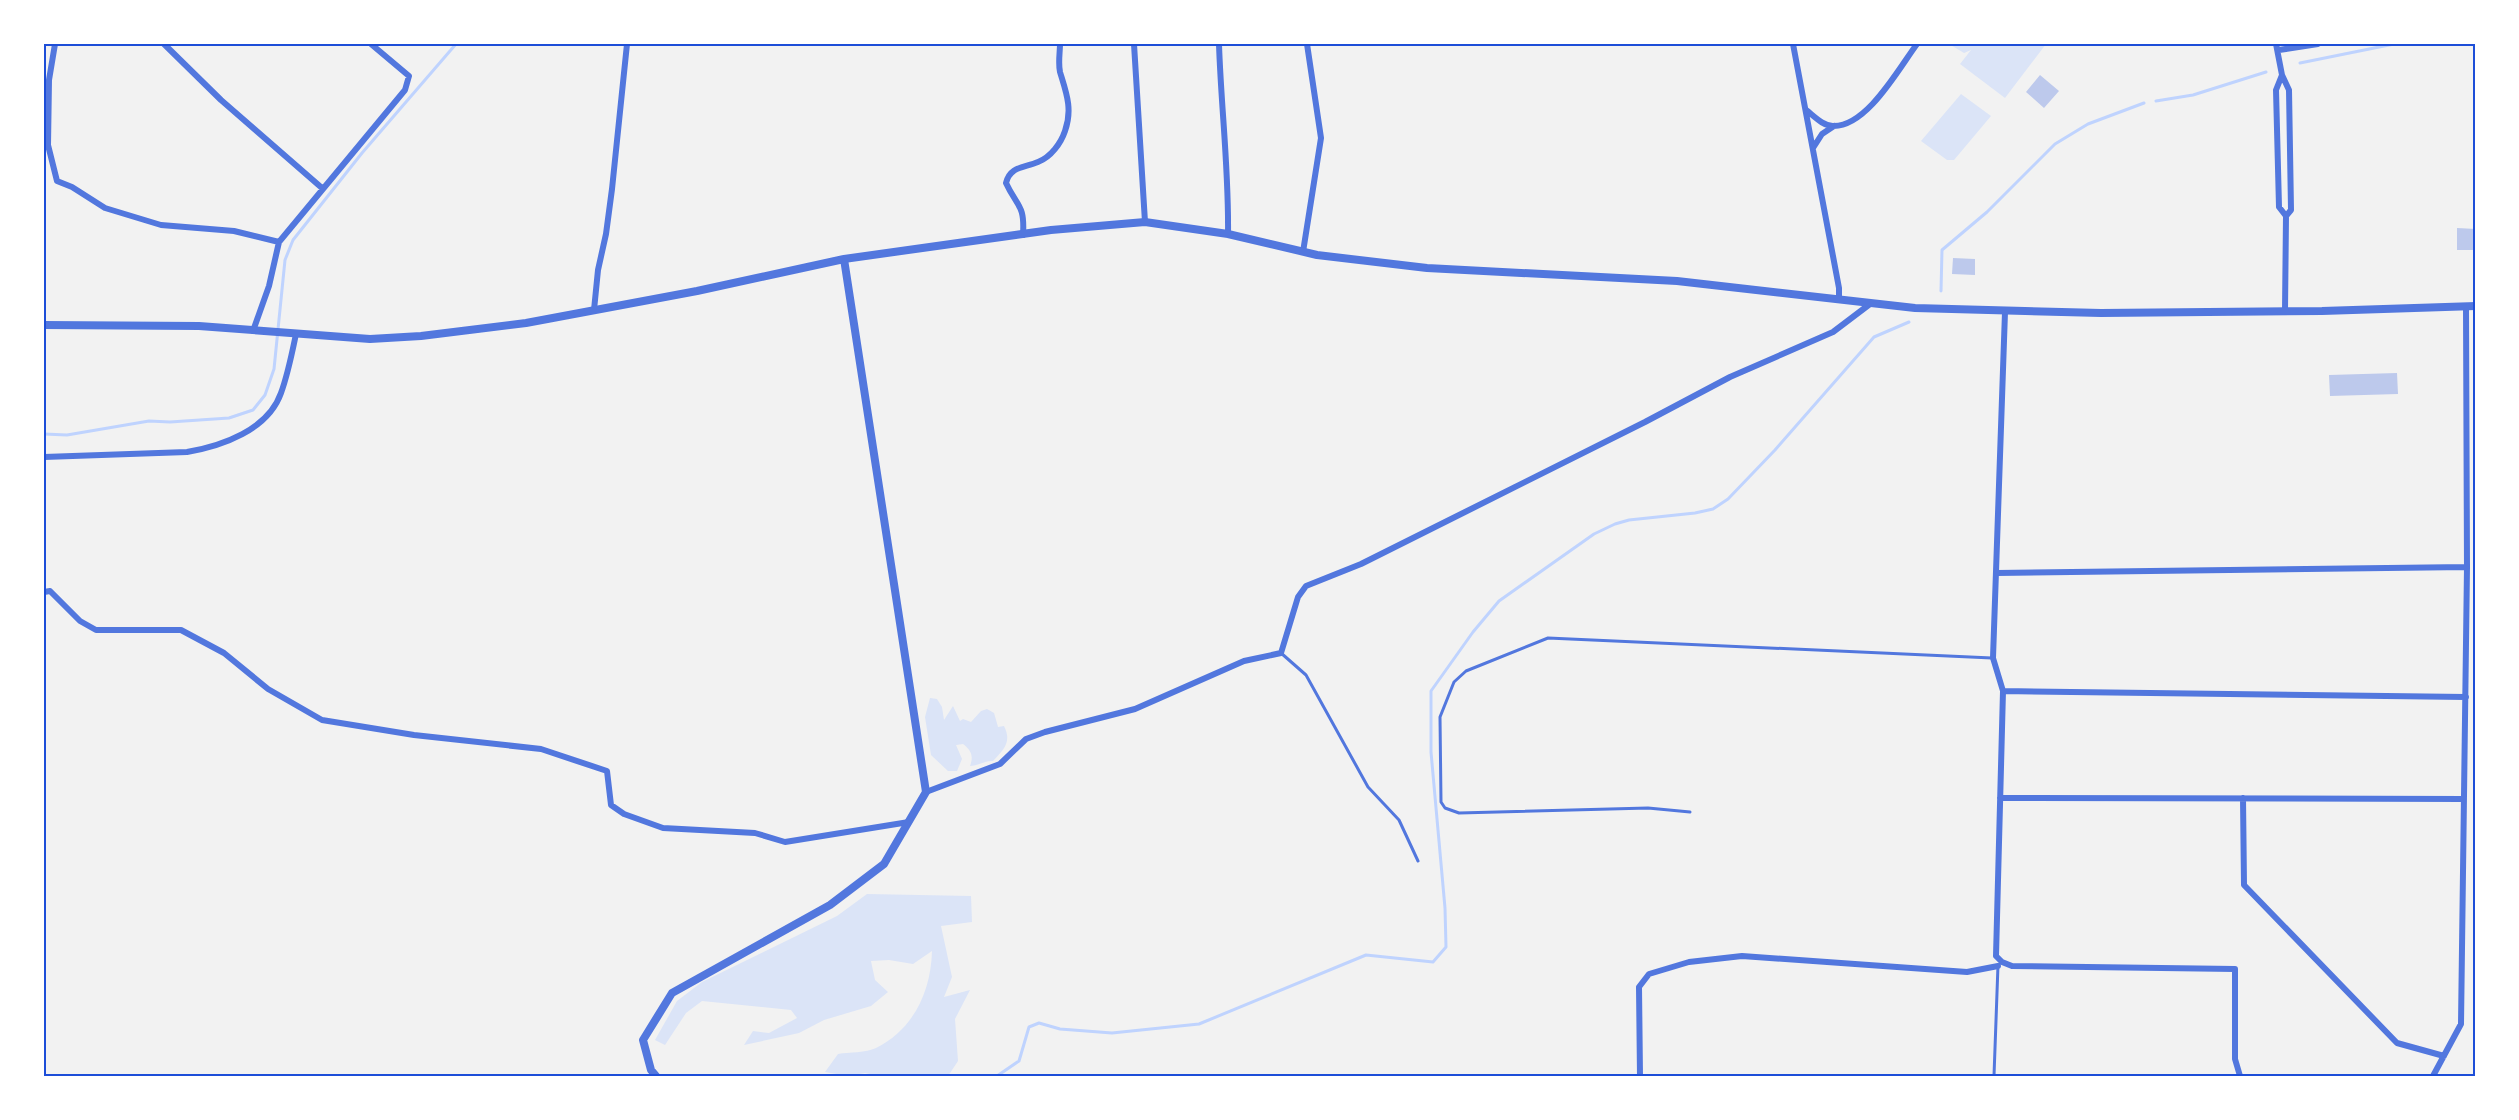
<svg xmlns="http://www.w3.org/2000/svg" width="2519" height="1120" font-family="'Fira Sans Condensed',sans-serif">
	<style>
		.green { fill: #dbe4f7 }
		.lines { fill: none; stroke-linecap: round; stroke-linejoin: round }
		.stream { stroke: #bfd3fe; stroke-width: 3 }
		.building { fill: #bdc9ec }
		.service { stroke: #5277de; stroke-width: 3 }
		.minor { stroke: #5277de; stroke-width: 6 }
		.tertiary { stroke: #5277de; stroke-width: 8 }
		.neatline { fill: none; stroke: #1d4ed8; stroke-width: 2 }
	</style>
	<rect width="100%" height="100%" fill="#f2f2f2"/>
	<path class="green" d="M 1949,44 L 2046,44 L 2005,98 L 1960,64 L 1971,50 L 1964,53 Z
		M 1961,94 L 1991,116 L 1954,160 L 1947,160 L 1921,141 Z
		M 930,698 L 937,699 L 942,707 L 944,720 L 953,706 L 960,721 L 963,719 L 971,722 L 981,711 L 987,709 L 994,713 L 998,727 L 1004,726 C 1012,742 1004,749 993,761 C 985,760 979,766 970,766 C 974,756 971,750 963,744 L 956,745 L 962,759 L 957,771 L 948,771 L 931,755 L 925,717 Z
		M 867,894 L 971,896 L 972,922 L 941,926 L 952,977 L 944,997 L 970,990 L 955,1019 L 958,1061 L 948,1076 L 879,1076 L 865,1073 L 848,1076 L 825,1072 L 838,1054 C 849,1052 866,1053 876,1048 C 914,1029 931,991 932,951 L 913,964 L 889,960 L 871,961 L 875,980 L 888,992 L 871,1006 L 824,1020 L 799,1033 L 744,1045 L 753,1031 L 769,1033 L 797,1018 L 791,1010 L 702,1001 L 686,1013 L 665,1045 L 655,1040 L 677,1001 L 702,982 L 837,916 Z"/>
	<g class="lines">
		<path class="stream" d="M 2300,63 L 2394,44
			M 2156,101 L 2193,95 L 2266,72
			M 1941,291 L 1942,250 L 1987,212 L 2055,144 L 2088,124 L 2144,103
			M 44,434 L 67,435 L 149,421 L 170,422 L 229,418 L 253,410 L 265,395 L 274,369 L 285,260 L 293,240 L 362,153 L 456,44
			M 997,1076 L 1019,1061 L 1029,1027 L 1039,1023 L 1060,1029 L 1112,1033 L 1199,1024 L 1366,955 L 1433,962 L 1446,947 L 1445,908 L 1431,752 L 1431,691 L 1473,632 L 1499,601 L 1594,534 L 1615,524 L 1629,520 L 1695,513 L 1713,509 L 1728,499 L 1775,450 L 1874,337 L 1909,322"/>
	</g>
	<path class="building" d="M 2040,75 L 2059,91 L 2044,108 L 2026,92 Z
		M 2457,228 L 2476,229 L 2476,250 L 2457,250 Z
		M 1953,258 L 1975,259 L 1975,275 L 1952,274 Z
		M 2397,373 L 2398,394 L 2330,396 L 2329,375 Z"/>
	<g class="lines">
		<path class="service" d="M 1281,653 L 1306,675 L 1368,787 L 1399,820 L 1418,861
			M 1690,812 L 1648,808 L 1459,813 L 1445,808 L 1441,802 L 1440,717 L 1454,682 L 1466,671 L 1548,638 L 1992,658
			M 1994,1076 L 1998,965"/>
		<path class="minor" d="M 55,44 L 49,80 L 48,145 L 57,181 L 72,187 L 105,208 L 161,225 L 234,231 L 279,242
			M 164,44 L 221,100 L 322,188
			M 1134,44 L 1145,222
			M 1219,44 C 1221,107 1229,170 1228,234
			M 1793,44 L 1839,288 L 1839,300
			M 2276,44 L 2282,75 L 2289,90 L 2291,210 L 2286,216 L 2285,311
			M 2279,50 L 2318,44
			M 2282,75 L 2276,90 L 2279,207 L 2286,216
			M 1806,110 C 1814,116 1823,126 1833,126 C 1867,127 1899,68 1917,44
			M 1813,148 L 1822,134 L 1834,126
			M 1023,235 C 1025,204 1017,207 1006,183 C 1010,166 1024,168 1038,162 C 1051,157 1061,143 1065,131 C 1073,109 1066,92 1060,72 C 1058,63 1060,52 1060,44
			M 1303,252 L 1321,138 L 1307,44
			M 594,310 L 598,270 L 606,234 L 612,189 L 627,44
			M 2005,312 L 1993,658 L 2003,691 L 1996,956 L 2002,962 L 2012,966 L 2235,969 L 2235,1059 L 2240,1076
			M 253,331 L 269,286 L 279,242 L 405,90 L 409,76 L 371,44
			M 44,457 L 187,452 C 222,446 268,430 281,393 C 288,374 292,353 296,334
			M 1997,573 L 2467,567
			M 44,592 L 50,591 L 80,621 L 96,630 L 181,630 L 224,653 L 268,689 L 322,720 L 414,735 L 541,749 L 607,771 L 611,805 L 624,814 L 663,828 L 755,833 L 785,842 L 909,822
			M 2003,691 L 2466,697
			M 926,792 L 1000,764 L 1026,739 L 1045,732 L 1135,709 L 1244,661 L 1281,653 L 1298,597 L 1306,586 L 1361,564 L 1645,422 L 1730,377 L 1833,332 L 1870,304
			M 2000,798 L 2464,799
			M 2243,798 L 2244,885 L 2397,1043 L 2444,1056
			M 1640,1076 L 1639,987 L 1649,974 L 1689,962 L 1742,956 L 1967,972 L 1998,966
			M 2433,1076 L 2461,1024 L 2467,567 L 2466,308"/>
		<path class="tertiary" d="M 44,325 L 199,326 L 370,339 L 421,336 L 526,323 L 697,291 L 844,259 L 1051,230 L 1145,222 L 1228,234 L 1317,255 L 1427,268 L 1677,281 L 1915,308 L 2101,313 L 2322,311 L 2476,306
			M 656,1076 L 651,1070 L 643,1040 L 672,993 L 830,905 L 884,864 L 926,792 L 844,259"/>
	</g>
	<rect width="2519" height="1120" fill="none" stroke="#ffffff" stroke-width="90"/>
	<rect x="45" y="45" width="2429" height="1030" class="neatline"/>
</svg>
